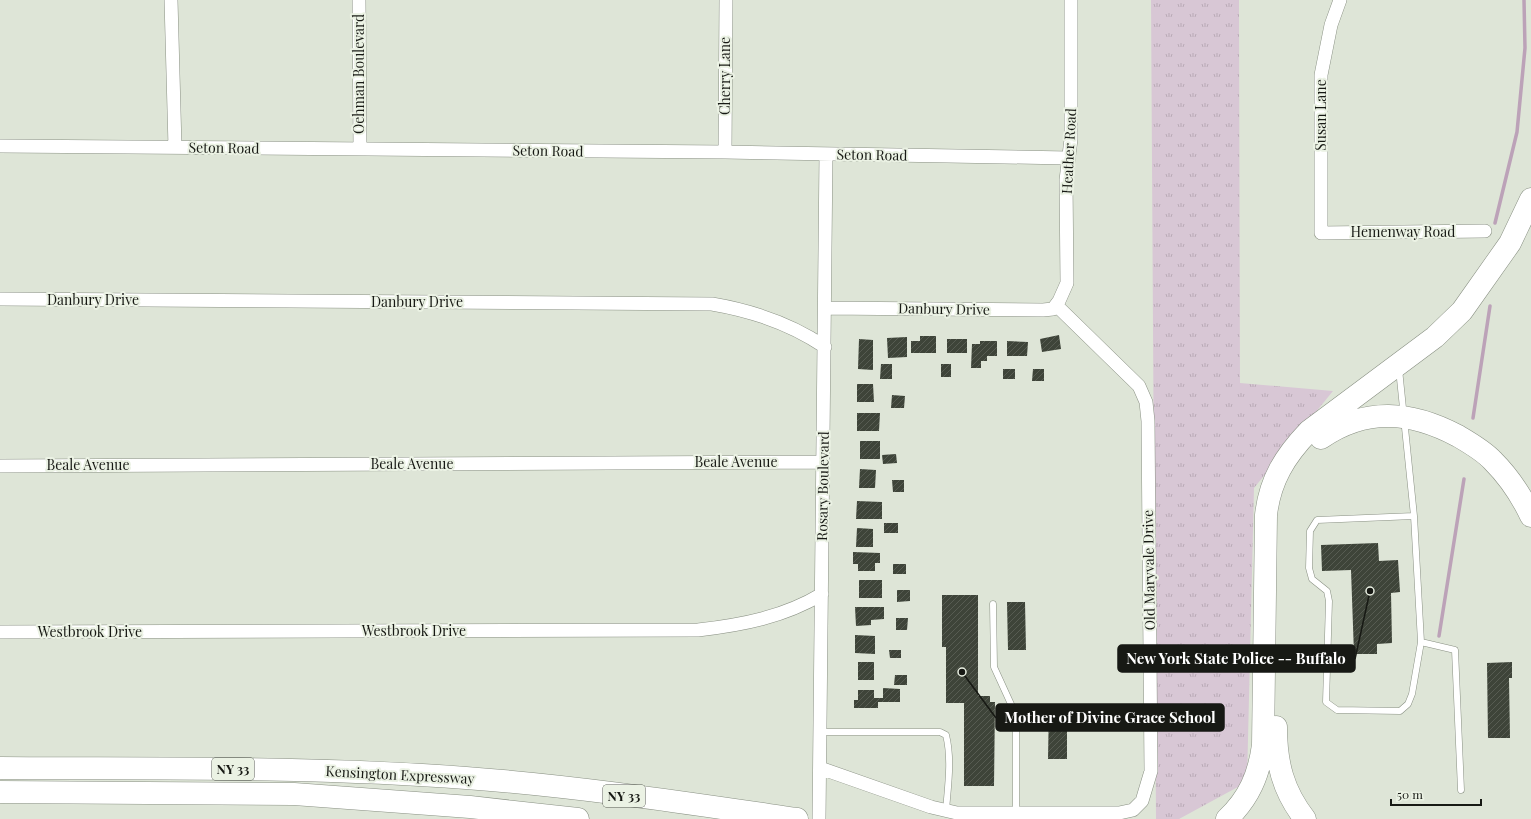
<svg xmlns="http://www.w3.org/2000/svg" width="1531" height="819" font-family="'Playfair Display',serif">
	<style>
		.grass { fill: url(#grass-tufts) }
		.lines { fill: none; stroke-linecap: round; stroke-linejoin: round }
		.stream { stroke: #bca2b8; stroke-width: 3.5 }
		.building { fill: url(#building-hatch) }
		.service-casing { stroke: #899083; stroke-width: 7 }
		.minor-casing { stroke: #899083; stroke-width: 14 }
		.motorway-casing { stroke: #899083; stroke-width: 23 }
		.service { stroke: #fff; stroke-width: 6 }
		.minor { stroke: #fff; stroke-width: 13 }
		.motorway { stroke: #fff; stroke-width: 22 }
		.labels { text-anchor: middle; stroke-width: 4; stroke-linejoin: round; paint-order: stroke }
		.shield { fill: #ebf2e4; stroke: #575a52; stroke-width: 1 }
		.shield-label { font-size: 13px; font-weight: bold; fill: #171914 }
		.street-label { font-size: 14px; fill: #171914; stroke: #ebf2e4 }
		.leader { fill: none; stroke: #171914; stroke-width: 1.5 }
		.callout-dot { fill: #171914; stroke: #ebf2e4; stroke-width: 1.5 }
		.callout { fill: #171914; stroke: #171914; stroke-width: 1.5 }
		.callout-label { font-size: 15px; text-anchor: middle; font-weight: bold; fill: #fff }
	</style>
	<defs>
		<pattern id="grass-tufts" width="24" height="20" patternUnits="userSpaceOnUse"><rect width="24" height="20" fill="#d8c7d5"/><path d="M3 7l-1-3M5 7V3M7 7l1-3M15 17l-1-3M17 17v-4M19 17l1-3" fill="none" stroke="#b9aab6"/></pattern>
		<pattern id="building-hatch" width="6" height="6" patternUnits="userSpaceOnUse"><rect width="6" height="6" fill="#3e4439"/><path d="M-1 1l2-2M0 6l6-6M5 7l2-2" fill="none" stroke="#575c52"/></pattern>
	</defs>
	<rect width="100%" height="100%" fill="#dee5d7"/>
	<path class="grass" d="M 1151,0 L 1239,0 L 1240,383 L 1333,391 L 1254,488 L 1247,782 L 1179,819 L 1156,819 Z"/>
	<g class="lines">
		<path class="stream" d="M 1495,223 L 1517,132 L 1525,48 L 1524,0
			M 1473,418 L 1490,306
			M 1439,636 L 1464,479"/>
	</g>
	<path class="building" d="M 1059,335 L 1061,349 L 1042,352 L 1040,339 Z
		M 920,336 L 936,336 L 936,353 L 911,353 L 911,341 L 920,341 Z
		M 907,337 L 907,357 L 888,358 L 887,338 Z
		M 859,339 L 873,340 L 873,370 L 858,369 Z
		M 947,339 L 967,339 L 967,353 L 947,353 Z
		M 980,341 L 997,341 L 997,356 L 987,356 L 987,361 L 981,361 L 981,368 L 971,368 L 972,344 L 980,344 Z
		M 1007,341 L 1028,342 L 1027,356 L 1007,356 Z
		M 881,364 L 892,364 L 892,379 L 880,379 Z
		M 941,364 L 951,364 L 951,377 L 941,377 Z
		M 1003,369 L 1015,369 L 1015,379 L 1003,379 Z
		M 1033,369 L 1044,369 L 1044,381 L 1032,381 Z
		M 857,384 L 873,384 L 874,402 L 857,402 Z
		M 892,395 L 905,396 L 904,408 L 891,408 Z
		M 857,413 L 880,413 L 879,431 L 857,431 Z
		M 860,441 L 880,441 L 880,459 L 860,459 Z
		M 896,454 L 897,463 L 883,464 L 882,455 Z
		M 860,469 L 876,470 L 875,488 L 859,488 Z
		M 892,480 L 904,480 L 904,492 L 893,492 Z
		M 857,501 L 882,502 L 882,519 L 856,519 Z
		M 884,523 L 898,523 L 898,533 L 884,533 Z
		M 857,528 L 873,529 L 873,547 L 856,547 Z
		M 1378,543 L 1379,561 L 1398,560 L 1400,592 L 1391,593 L 1392,643 L 1377,644 L 1377,654 L 1354,654 L 1351,570 L 1322,571 L 1321,545 Z
		M 853,552 L 880,553 L 880,563 L 875,563 L 875,571 L 858,571 L 858,564 L 853,564 Z
		M 893,564 L 906,564 L 906,574 L 893,574 Z
		M 859,580 L 882,580 L 882,598 L 859,598 Z
		M 897,590 L 910,590 L 910,601 L 897,602 Z
		M 942,595 L 978,595 L 978,696 L 990,696 L 990,702 L 995,702 L 994,786 L 964,786 L 964,703 L 946,703 L 946,647 L 942,647 Z
		M 1007,602 L 1025,602 L 1026,650 L 1008,650 Z
		M 855,607 L 884,607 L 884,619 L 871,620 L 871,625 L 856,626 Z
		M 896,618 L 908,618 L 907,630 L 896,630 Z
		M 855,635 L 875,636 L 875,654 L 855,653 Z
		M 889,650 L 901,650 L 901,658 L 890,658 Z
		M 858,662 L 874,662 L 874,680 L 858,680 Z
		M 1512,662 L 1512,678 L 1509,678 L 1510,738 L 1488,738 L 1487,663 Z
		M 895,675 L 907,675 L 907,685 L 894,685 Z
		M 883,688 L 900,689 L 900,702 L 878,702 L 878,708 L 854,708 L 854,700 L 858,700 L 858,690 L 874,690 L 874,698 L 883,698 Z
		M 1049,704 L 1067,704 L 1067,721 L 1054,721 L 1054,730 L 1067,730 L 1067,759 L 1048,759 Z"/>
	<g class="lines">
		<g class="service-casing">
			<path id="service" d="M 1399,369 L 1414,516 L 1421,642 L 1455,650 L 1461,790
				M 1414,516 L 1317,520 L 1310,531 L 1309,568 L 1312,579 L 1327,591 L 1329,601 L 1326,702 L 1337,710 L 1400,711 L 1408,704 L 1412,694 L 1421,642
				M 993,604 L 994,667 L 1016,715 L 1016,812
				M 820,732 L 940,732 L 946,735 C 952,759 948,786 946,810"/>
		</g>
		<g class="minor-casing">
			<path id="minor" d="M 171,0 L 175,147
				M 359,0 L 360,149
				M 1340,0 L 1331,25 L 1321,75 L 1321,233 L 1485,231
				M 0,146 L 725,152 L 1068,158
				M 725,152 L 726,0
				M 0,299 L 712,304 C 753,311 790,323 825,347
				M 825,308 L 1043,310 L 1053,309 L 1059,301 L 1067,283 L 1066,180 L 1071,139 L 1071,0
				M 0,466 L 823,462
				M 0,632 L 698,630 C 742,625 784,617 822,594
				M 820,768 L 931,807 L 957,813 L 1119,813 L 1133,810 L 1142,801 L 1151,771 L 1148,421 L 1146,402 L 1139,386 L 1056,305
				M 819,819 L 826,154"/>
		</g>
		<g class="motorway-casing">
			<path id="motorway" d="M 1321,438 C 1366,407 1411,411 1458,436 C 1470,443 1484,451 1493,461 C 1509,477 1521,495 1531,516
				M 1276,727 C 1276,763 1283,791 1305,819
				M 0,768 C 155,769 311,766 466,778 C 576,786 687,803 797,819
				M 0,792 L 294,794 L 470,807 L 578,819
				M 1227,819 C 1249,798 1259,775 1263,745 L 1266,515 C 1270,480 1285,456 1309,431 L 1435,337 L 1462,311 L 1510,243 L 1531,199"/>
		</g>
		<use href="#service" class="service"/>
		<use href="#minor" class="minor"/>
		<use href="#motorway" class="motorway"/>
	</g>
	<g class="labels">
		<g class="shield">
			<rect x="212" y="758" width="42" height="22" rx="3"/>
			<rect x="603" y="785" width="42" height="22" rx="3"/>
		</g>
		<g class="shield-label">
			<text x="233" y="774">NY 33</text>
			<text x="624" y="801">NY 33</text>
		</g>
		<g class="street-label">
			<text transform="translate(359 74) rotate(-90)" y="5">Oehman Boulevard</text>
			<text transform="translate(725 76) rotate(-90)" y="5">Cherry Lane</text>
			<text transform="translate(1321 115) rotate(-90)" y="5">Susan Lane</text>
			<text transform="translate(224 148) rotate(1)" y="5">Seton Road</text>
			<text transform="translate(548 151) rotate(1)" y="5">Seton Road</text>
			<text transform="translate(1069 151) rotate(-87)" y="5">Heather Road</text>
			<text transform="translate(872 155) rotate(1)" y="5">Seton Road</text>
			<text x="1403" y="237">Hemenway Road</text>
			<text x="93" y="305">Danbury Drive</text>
			<text x="417" y="307">Danbury Drive</text>
			<text transform="translate(944 309) rotate(1)" y="5">Danbury Drive</text>
			<text x="736" y="467">Beale Avenue</text>
			<text x="412" y="469">Beale Avenue</text>
			<text x="88" y="470">Beale Avenue</text>
			<text transform="translate(823 486) rotate(-89)" y="5">Rosary Boulevard</text>
			<text transform="translate(1149 570) rotate(-91)" y="5">Old Maryvale Drive</text>
			<text x="414" y="636">Westbrook Drive</text>
			<text x="90" y="637">Westbrook Drive</text>
			<text transform="translate(400 775) rotate(3)" y="5">Kensington Expressway</text>
		</g>
	</g>
	<path class="leader" d="M1370 591L1355 659M962 672L996 718"/>
	<g class="callout-dot">
		<circle cx="1370" cy="591" r="4"/>
		<circle cx="962" cy="672" r="4"/>
	</g>
	<g class="callout">
		<rect x="1118" y="645" width="237" height="27" rx="4"/>
		<rect x="996" y="704" width="228" height="27" rx="4"/>
	</g>
	<g class="callout-label">
		<text x="1236" y="664">New York State Police -- Buffalo</text>
		<text x="1110" y="723">Mother of Divine Grace School</text>
	</g>
	<path d="M1391 799v6h90v-6" fill="none" stroke="#171914" stroke-width="2"/>
	<text x="1397" y="799" font-size="12" fill="#171914" stroke="#ebf2e4" stroke-width="3" paint-order="stroke">50 m</text>
</svg>
